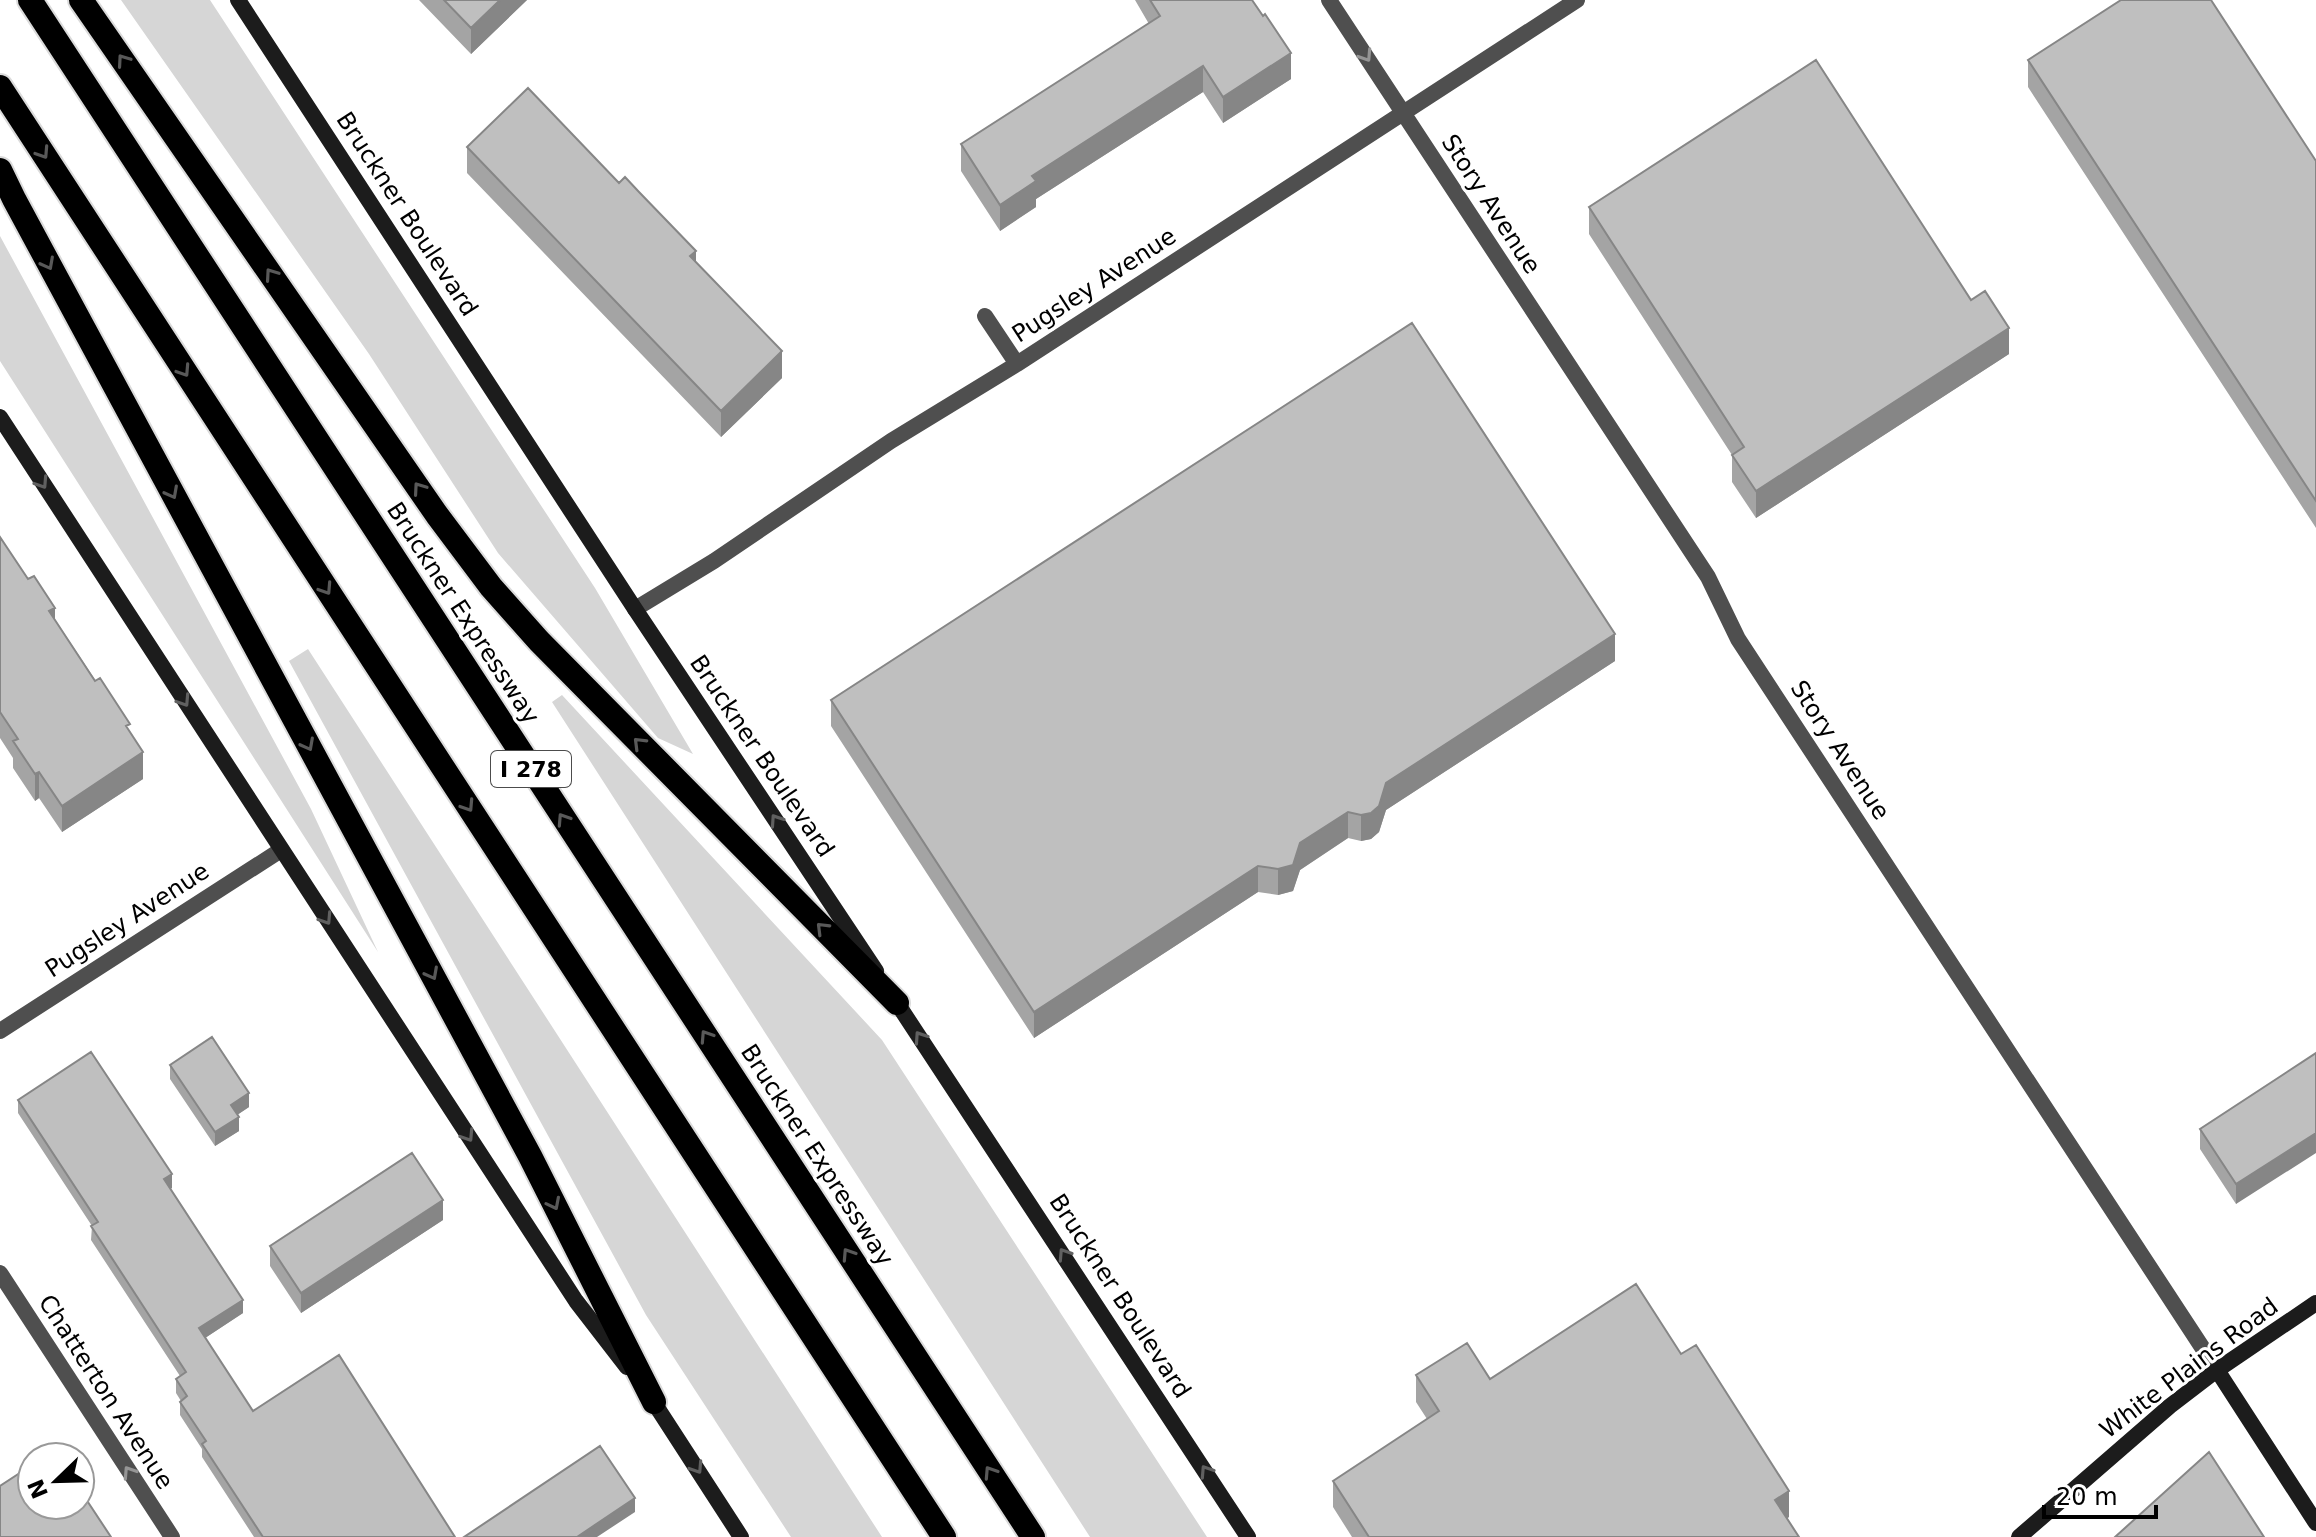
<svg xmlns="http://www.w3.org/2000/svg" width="2316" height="1537" font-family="'DejaVu Sans',sans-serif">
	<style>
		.green { fill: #d6d6d6 }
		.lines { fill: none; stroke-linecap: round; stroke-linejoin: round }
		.highway-casing { stroke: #dbdbdb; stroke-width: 28 }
		.street { stroke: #4f4f4f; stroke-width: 16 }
		.secondary { stroke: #1c1c1c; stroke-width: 16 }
		.highway { stroke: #000; stroke-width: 24 }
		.wall { fill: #a4a4a4 }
		.shaded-wall { fill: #868686 }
		.building { fill: #bfbfbf; stroke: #868686; stroke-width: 2 }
		.oneway { stroke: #959595 }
		.oneway2 { stroke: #595959 }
		.oneway3 { stroke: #606060 }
		.labels { text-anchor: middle; stroke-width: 6; stroke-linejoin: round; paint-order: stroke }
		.shield { fill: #fff; stroke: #4c4c4c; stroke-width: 2 }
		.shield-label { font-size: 22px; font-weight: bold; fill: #000 }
		.street-label { font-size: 24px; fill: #000; stroke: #fff }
	</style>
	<rect width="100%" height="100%" fill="#fff"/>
	<path class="green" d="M 121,0 L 210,0 L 595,588 L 693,754 L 658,738 L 498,553 L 369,354 Z
		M 0,236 L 311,809 L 378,952 L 0,361 Z
		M 308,649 L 882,1537 L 791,1537 L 646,1315 L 289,661 Z
		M 562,695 L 882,1040 L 1207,1537 L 1090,1537 L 552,702 Z"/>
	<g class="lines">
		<g class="highway-casing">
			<path id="highway" d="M 30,0 L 1033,1537
				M 81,0 L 437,515 L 491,587 L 539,641 L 897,1003
				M 0,87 L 944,1537
				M 0,170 L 14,199 L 530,1156 L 654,1402"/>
		</g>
		<path class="street" d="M 1329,0 L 1708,577 L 1738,639 L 2217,1370
			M 985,316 L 1017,364
			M 635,609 L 714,561 L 891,441 L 1017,364 L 1577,0
			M 0,1031 L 281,850
			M 0,1273 L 172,1537"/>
		<path class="secondary" d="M 238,0 L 635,609 L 876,971
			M 0,417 L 576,1301 L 627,1367
			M 893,997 L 1248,1537
			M 2217,1370 L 2316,1523
			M 649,1395 L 741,1537
			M 2019,1537 L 2170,1406 L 2217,1370 L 2316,1303"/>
		<use href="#highway" class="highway"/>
	</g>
	<path class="wall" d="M 419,0 L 527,0 L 471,54 Z
		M 1135,0 L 1252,0 L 1291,79 L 1223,123 L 1203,92 L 1036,199 L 1036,207 L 1000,231 L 961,171 L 961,144 L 1149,24 Z
		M 2028,60 L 2316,161 L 2316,528 L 2028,87 Z
		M 467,147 L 696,262 L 782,378 L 721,437 L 467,173 Z
		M 1589,207 L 1971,300 L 2009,354 L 1756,518 L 1732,482 L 1732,455 L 1589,234 Z
		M 0,537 L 130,732 L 143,779 L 62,832 L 39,798 L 35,801 L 13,768 L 13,758 L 0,738 Z
		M 1615,661 L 1386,810 L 1379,832 L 1371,839 L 1361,841 L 1348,838 L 1300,870 L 1293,891 L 1278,895 L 1258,892 L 1034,1038 L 831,726 L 831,700 Z
		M 2316,1053 L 2236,1204 L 2200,1149 L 2200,1129 Z
		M 170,1065 L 249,1107 L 237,1115 L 239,1131 L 215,1146 L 170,1079 Z
		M 18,1100 L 172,1188 L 170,1188 L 243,1313 L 205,1338 L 253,1411 L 455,1537 L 254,1537 L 202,1457 L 202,1449 L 180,1415 L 180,1402 L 181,1401 L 176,1393 L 176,1379 L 180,1376 L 91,1240 L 92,1226 L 18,1113 Z
		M 443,1220 L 301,1313 L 270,1266 L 270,1246 Z
		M 1681,1354 L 1789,1517 L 1787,1518 L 1799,1537 L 1352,1537 L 1333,1507 L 1333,1481 L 1427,1419 L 1416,1402 L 1416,1375 L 1490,1379 Z"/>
	<path class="shaded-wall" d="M 500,0 L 527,0 L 471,54 L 471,28 Z
		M 1291,53 L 1291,79 L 1223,123 L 1223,97 Z
		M 1203,66 L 1203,92 L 1036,199 L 1036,207 L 1000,231 L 1000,205 L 1032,176 Z
		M 696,251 L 696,277 L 690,256 Z
		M 2009,328 L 2009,354 L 1756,518 L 1756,491 Z
		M 782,351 L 782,378 L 721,437 L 721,411 Z
		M 55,608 L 55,634 L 49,611 Z
		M 1615,634 L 1615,661 L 1386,810 L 1379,832 L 1371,839 L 1361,841 L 1361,815 L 1386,783 Z
		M 143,752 L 143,779 L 62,832 L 62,806 Z
		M 39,772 L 39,798 L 35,801 L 35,774 Z
		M 1348,812 L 1348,838 L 1300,870 L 1293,891 L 1278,895 L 1278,869 L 1300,843 Z
		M 1258,866 L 1258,892 L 1034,1038 L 1034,1012 Z
		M 249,1093 L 249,1107 L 231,1119 L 231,1105 Z
		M 239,1117 L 239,1131 L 215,1146 L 215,1132 Z
		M 2316,1133 L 2316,1153 L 2236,1204 L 2236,1184 Z
		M 172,1174 L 172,1188 L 164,1193 L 164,1179 Z
		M 443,1200 L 443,1220 L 301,1313 L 301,1293 Z
		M 243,1300 L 243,1313 L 199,1342 L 199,1328 Z
		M 1789,1491 L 1789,1517 L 1775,1526 L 1775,1500 Z
		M 635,1498 L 635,1512 L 597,1537 L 577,1537 Z"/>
	<path class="building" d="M 444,0 L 500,0 L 471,28 Z
		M 1150,0 L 1252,0 L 1263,16 L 1265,14 L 1291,53 L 1223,97 L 1203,66 L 1032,176 L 1036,181 L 1000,205 L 961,144 L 1160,16 Z
		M 2121,0 L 2211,0 L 2316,161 L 2316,501 L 2028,60 Z
		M 1816,60 L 1971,300 L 1985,291 L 2009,328 L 1756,491 L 1732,455 L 1744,447 L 1589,207 Z
		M 528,88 L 619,183 L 625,177 L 639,192 L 696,251 L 690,256 L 782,351 L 721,411 L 467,147 Z
		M 1412,323 L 1615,634 L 1386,783 L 1379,806 L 1371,813 L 1361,815 L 1348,812 L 1300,843 L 1293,865 L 1278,869 L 1258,866 L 1034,1012 L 831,700 Z
		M 0,537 L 28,579 L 34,576 L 55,608 L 49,611 L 95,681 L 100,678 L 130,724 L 126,726 L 143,752 L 62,806 L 39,772 L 35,774 L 13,741 L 18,739 L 0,712 Z
		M 212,1037 L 249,1093 L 231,1105 L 239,1117 L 215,1132 L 170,1065 Z
		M 91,1052 L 172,1174 L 164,1179 L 243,1300 L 199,1328 L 253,1411 L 339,1355 L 455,1537 L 263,1537 L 202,1444 L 206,1441 L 180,1402 L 187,1396 L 176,1379 L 186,1372 L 91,1226 L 98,1222 L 18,1100 Z
		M 2316,1053 L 2316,1133 L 2236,1184 L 2200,1129 Z
		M 412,1153 L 443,1200 L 301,1293 L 270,1246 Z
		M 1636,1284 L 1681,1354 L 1696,1345 L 1789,1491 L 1775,1500 L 1799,1537 L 1369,1537 L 1333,1481 L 1439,1411 L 1416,1375 L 1467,1343 L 1490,1379 Z
		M 600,1446 L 635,1498 L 577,1537 L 464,1537 Z
		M 53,1452 L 57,1457 L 45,1457 Z
		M 2209,1452 L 2264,1537 L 2115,1537 Z
		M 32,1465 L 32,1505 L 80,1505 L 80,1490 L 111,1537 L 0,1537 L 0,1486 Z"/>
	<defs><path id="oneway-chevron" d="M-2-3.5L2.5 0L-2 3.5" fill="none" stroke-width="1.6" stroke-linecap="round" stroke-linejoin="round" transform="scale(2)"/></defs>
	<g class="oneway">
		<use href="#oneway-chevron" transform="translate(1366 56) rotate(57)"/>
		<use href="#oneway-chevron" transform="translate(129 1472) rotate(-123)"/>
	</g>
	<g class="oneway2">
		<use href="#oneway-chevron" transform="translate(123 60) rotate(-125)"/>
		<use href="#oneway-chevron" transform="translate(43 153) rotate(57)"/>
		<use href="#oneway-chevron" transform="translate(48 264) rotate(62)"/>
		<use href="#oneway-chevron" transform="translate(271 274) rotate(-125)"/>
		<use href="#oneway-chevron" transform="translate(184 371) rotate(57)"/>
		<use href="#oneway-chevron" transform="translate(419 488) rotate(-125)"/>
		<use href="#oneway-chevron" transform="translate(172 493) rotate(62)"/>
		<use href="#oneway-chevron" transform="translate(326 589) rotate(57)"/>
		<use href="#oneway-chevron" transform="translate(639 743) rotate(-135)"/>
		<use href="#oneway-chevron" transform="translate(308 745) rotate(62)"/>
		<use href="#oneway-chevron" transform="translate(468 806) rotate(57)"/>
		<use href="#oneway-chevron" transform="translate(563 819) rotate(-123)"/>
		<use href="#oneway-chevron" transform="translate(822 928) rotate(-135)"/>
		<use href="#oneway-chevron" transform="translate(432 974) rotate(62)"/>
		<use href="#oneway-chevron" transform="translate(706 1036) rotate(-123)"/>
		<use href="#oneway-chevron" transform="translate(554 1204) rotate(63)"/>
		<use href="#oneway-chevron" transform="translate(848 1254) rotate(-123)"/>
		<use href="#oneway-chevron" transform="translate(990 1472) rotate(-123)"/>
	</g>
	<g class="oneway3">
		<use href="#oneway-chevron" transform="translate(42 483) rotate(57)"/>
		<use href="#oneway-chevron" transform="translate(184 701) rotate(57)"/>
		<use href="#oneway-chevron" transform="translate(776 820) rotate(-124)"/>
		<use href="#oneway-chevron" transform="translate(326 919) rotate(57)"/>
		<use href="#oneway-chevron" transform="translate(920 1037) rotate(-124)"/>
		<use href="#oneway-chevron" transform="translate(468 1136) rotate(57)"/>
		<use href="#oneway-chevron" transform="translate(1064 1254) rotate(-123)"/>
		<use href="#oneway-chevron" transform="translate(697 1468) rotate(57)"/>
		<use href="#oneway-chevron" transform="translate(1206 1471) rotate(-123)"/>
	</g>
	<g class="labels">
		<rect class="shield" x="491" y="751" width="80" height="36" rx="6"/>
		<g class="shield-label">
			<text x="531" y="777">I 278</text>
		</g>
		<g class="street-label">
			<text transform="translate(1491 204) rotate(57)" y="8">Story Avenue</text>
			<text transform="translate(407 214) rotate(57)" y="8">Bruckner Boulevard</text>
			<text transform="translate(1094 285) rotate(-33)" y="8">Pugsley Avenue</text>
			<text transform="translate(463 613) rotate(57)" y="8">Bruckner Expressway</text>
			<text transform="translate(1840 750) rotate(57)" y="8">Story Avenue</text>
			<text transform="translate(762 756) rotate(56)" y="8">Bruckner Boulevard</text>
			<text transform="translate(127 920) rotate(-33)" y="8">Pugsley Avenue</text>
			<text transform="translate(817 1155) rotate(57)" y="8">Bruckner Expressway</text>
			<text transform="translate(1120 1296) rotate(57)" y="8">Bruckner Boulevard</text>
			<text transform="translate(2189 1368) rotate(-37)" y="8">White Plains Road</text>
			<text transform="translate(106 1392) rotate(57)" y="8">Chatterton Avenue</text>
		</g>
	</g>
	<g transform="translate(56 1481) rotate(247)"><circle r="38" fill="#ffffff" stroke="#999999" stroke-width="2"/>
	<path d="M0-6L14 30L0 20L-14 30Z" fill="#000000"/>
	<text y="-12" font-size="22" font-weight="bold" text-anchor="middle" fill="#000000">N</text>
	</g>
	<path d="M2044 1505v12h112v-12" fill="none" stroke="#000000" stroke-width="4"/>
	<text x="2056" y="1505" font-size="24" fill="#000000" stroke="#ffffff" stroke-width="6" paint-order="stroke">20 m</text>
</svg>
